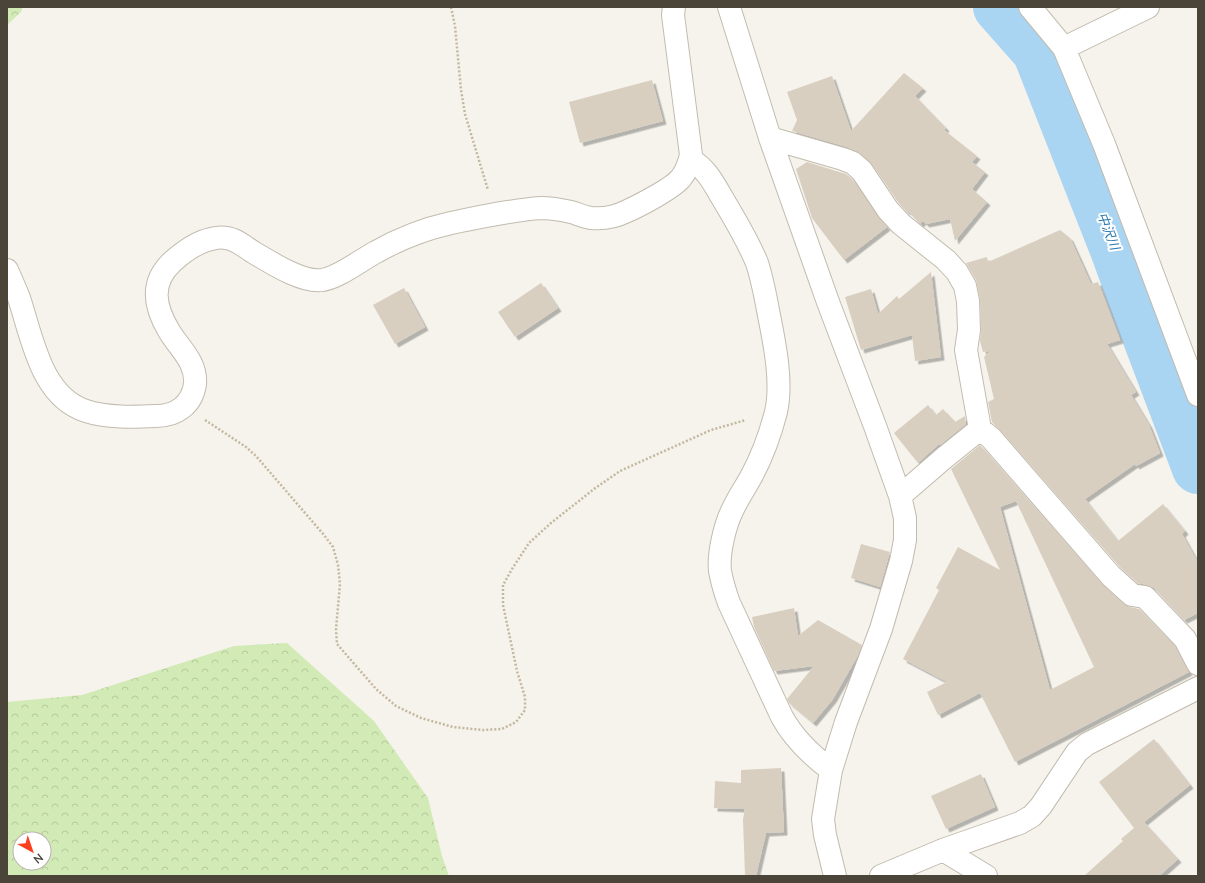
<svg xmlns="http://www.w3.org/2000/svg" width="1205" height="883" font-family="Lato,'Noto Sans JP',sans-serif">
	<style>
		.forest { fill: url(#forest-crowns); fill-rule: evenodd }
		.lines { fill: none; stroke-linecap: round; stroke-linejoin: round }
		.river { stroke: #a9d4f2; stroke-width: 52 }
		.building { fill: #d8cfc1; fill-rule: evenodd; filter: url(#shadow) }
		.minor-casing { stroke: #c2bbae; stroke-width: 24 }
		.path { stroke: #c4b79f; stroke-width: 2.5; stroke-dasharray: 2 2; stroke-linecap: butt }
		.minor { stroke: #fff; stroke-width: 22 }
		.labels { text-anchor: middle; stroke-width: 4; stroke-linejoin: round; paint-order: stroke }
		.water-label { font-size: 13px; font-style: italic; fill: #2e7ab2; stroke: #fff }
	</style>
	<defs>
		<pattern id="forest-crowns" width="20" height="18" patternUnits="userSpaceOnUse"><rect width="20" height="18" fill="#d2eab5"/><path d="M2 6a3 3 0 1 1 6 0M12 15a3 3 0 1 1 6 0" fill="none" stroke="#b6ca9c"/></pattern>
		<filter id="shadow"><feDropShadow dx="3.5" dy="3.5" stdDeviation="0" flood-color="#0004"/></filter>
	</defs>
	<rect width="100%" height="100%" fill="#f6f3ec"/>
	<path class="forest" d="M 7,7 L 23,7 L 21,12 L 7,25 Z
		M 287,643 L 374,721 L 428,798 L 442,856 L 449,876 L 7,876 L 7,702 L 82,695 L 234,646 ZM 20,839 L 44,839 L 44,863 L 20,863 Z"/>
	<g class="lines">
		<path class="river" d="M 999,7 L 1038,51 L 1117,252 L 1131,291 L 1198,468"/>
	</g>
	<path class="building" d="M 904,73 L 923,88 L 915,96 L 946,128 L 944,130 L 977,156 L 972,162 L 985,172 L 972,189 L 987,202 L 955,241 L 950,219 L 926,224 L 923,221 L 920,224 L 908,211 L 907,212 L 898,202 L 872,164 L 861,154 L 847,147 L 792,131 L 797,120 L 787,92 L 832,76 L 851,131 Z
		M 652,80 L 663,121 L 580,143 L 569,102 Z
		M 807,162 L 846,174 L 852,179 L 878,217 L 887,227 L 844,260 L 812,218 L 796,169 Z
		M 1060,230 L 1070,238 L 1091,284 L 1098,282 L 1120,340 L 1107,344 L 1136,392 L 1131,395 L 1149,425 L 1160,453 L 1136,466 L 1135,464 L 1085,499 L 1118,541 L 1163,504 L 1185,531 L 1182,534 L 1198,563 L 1198,613 L 1184,620 L 1154,588 L 1147,585 L 1138,583 L 1120,567 L 1000,430 L 992,422 L 988,402 L 994,399 L 984,357 L 990,351 L 983,352 L 980,341 L 981,330 L 980,299 L 976,280 L 966,263 L 987,257 L 988,262 Z
		M 931,272 L 941,357 L 915,361 L 912,335 L 861,350 L 845,297 L 871,289 L 878,314 L 897,296 L 899,299 Z
		M 541,283 L 558,308 L 515,337 L 498,312 Z
		M 404,288 L 425,327 L 395,344 L 373,305 Z
		M 928,405 L 936,415 L 943,409 L 955,422 L 965,416 L 966,424 L 940,445 L 939,444 L 918,463 L 894,433 Z
		M 980,445 L 1102,584 L 1124,604 L 1130,607 L 1139,609 L 1175,646 L 1189,672 L 1015,762 L 980,693 L 938,715 L 927,692 L 947,682 L 903,659 L 939,590 L 936,588 L 958,547 L 1000,570 L 951,469 ZM 1016,501 L 1094,667 L 1050,690 L 1000,507 Z
		M 861,544 L 890,552 L 880,587 L 851,578 Z
		M 794,608 L 798,636 L 818,620 L 862,645 L 857,657 L 833,699 L 813,723 L 789,703 L 787,699 L 814,666 L 774,671 L 754,627 L 752,617 Z
		M 1154,739 L 1190,785 L 1144,822 L 1178,859 L 1159,876 L 1084,876 L 1123,841 L 1121,839 L 1134,828 L 1099,782 Z
		M 781,768 L 784,832 L 766,833 L 756,876 L 745,876 L 743,819 L 745,809 L 714,808 L 715,781 L 741,783 L 741,770 Z
		M 981,774 L 995,807 L 946,829 L 931,796 Z"/>
	<g class="lines">
		<g class="minor-casing">
			<path id="minor" d="M 729,7 L 770,138 L 828,302 L 875,426 L 900,496 L 905,518 L 905,540 L 901,561 L 881,629 L 846,722 L 831,770 L 823,819 L 825,835 L 835,876
				M 1030,7 L 1064,48 L 1104,144 L 1198,395
				M 1064,48 L 1148,7
				M 770,138 L 843,159 L 853,163 L 862,171 L 888,210 L 901,224 L 946,260 L 957,272 L 965,286 L 968,301 L 969,330 L 966,350 L 980,429 L 991,438 L 1111,576 L 1132,595 L 1145,597 L 1185,639 L 1198,664
				M 690,159 C 707,169 714,184 724,201 C 736,221 748,241 757,263 C 762,278 765,294 768,310 C 774,341 783,381 776,412 C 770,435 762,457 751,477 C 745,488 738,498 733,509 C 725,524 718,554 720,571 C 722,582 725,592 729,603 L 782,717 C 794,739 811,755 831,770
				M 7,270 C 11,279 15,288 19,298 C 32,337 41,397 86,411 C 107,418 134,417 156,416 C 176,416 192,405 195,384 C 197,362 179,348 169,331 C 154,306 150,283 172,262 C 182,253 197,242 211,239 C 215,238 222,237 226,238 C 236,239 245,247 253,252 C 270,262 302,283 322,280 C 338,278 361,260 376,252 C 399,239 424,229 451,223 C 480,217 511,210 541,208 C 551,208 562,210 571,212 C 578,214 584,217 591,218 C 602,219 615,217 625,212 C 639,206 673,188 681,178 C 687,171 689,163 691,155 L 673,15 L 674,7
				M 900,496 L 944,458 L 980,429
				M 943,850 L 986,876
				M 881,876 L 943,850 L 1020,823 L 1032,816 L 1041,806 L 1077,752 L 1087,744 L 1198,688"/>
		</g>
		<path class="path" d="M 451,7 L 455,26 L 461,90 L 465,114 L 488,190
			M 205,420 L 246,447 L 256,456 L 324,535 L 333,547 L 338,565 L 340,584 L 336,629 L 337,644 L 376,689 L 396,706 L 421,718 L 453,727 L 483,730 L 502,729 L 516,722 L 525,710 L 525,697 L 517,671 L 503,605 L 503,585 L 512,569 L 529,543 L 551,523 L 594,489 L 620,471 L 711,430 L 746,420"/>
		<use href="#minor" class="minor"/>
	</g>
	<g class="labels">
		<g class="water-label">
			<text transform="translate(1109 231) rotate(69)" y="5">中沢川</text>
		</g>
	</g>
	<rect width="1205" height="883" fill="none" stroke="#4b4439" stroke-width="16"/>
	<g transform="translate(32 851) rotate(140)"><circle r="19" fill="#ffffff" stroke="#b7b4b0"/>
	<path d="M0-3L7 15L0 10L-7 15Z" fill="#fc3f1d"/>
	<text y="-6" font-size="11" font-weight="bold" text-anchor="middle" fill="#4b4439">N</text>
	</g>
</svg>
